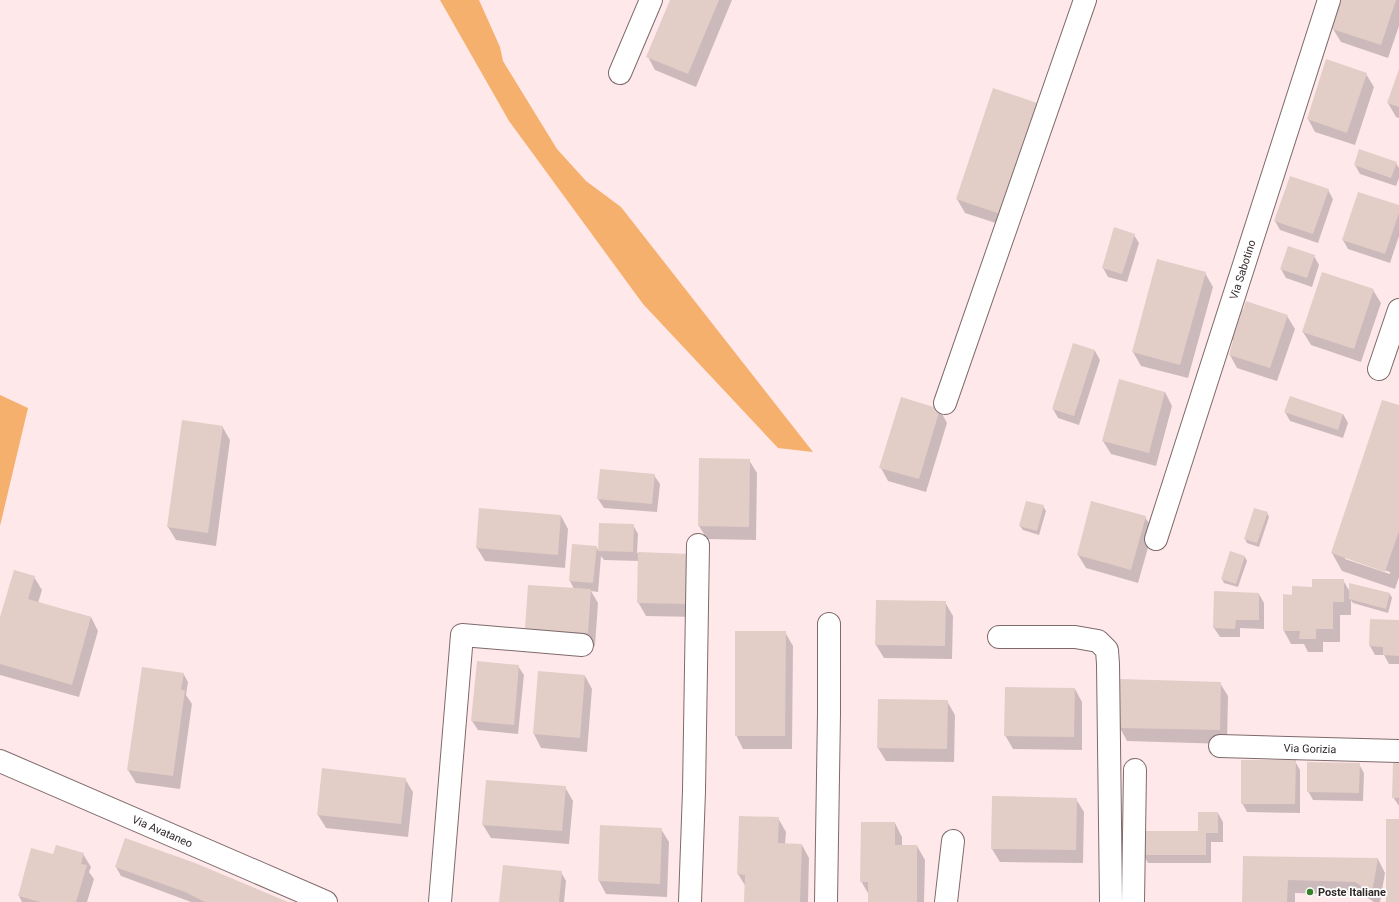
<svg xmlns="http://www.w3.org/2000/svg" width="1399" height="902" font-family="Roboto,sans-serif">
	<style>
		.green { fill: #f6b06d }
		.shadow { fill: #0003; fill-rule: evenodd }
		.building { fill: #e3cdc7 }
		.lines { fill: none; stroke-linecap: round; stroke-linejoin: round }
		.minor-casing { stroke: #7e6a6b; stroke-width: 24 }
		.minor { stroke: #fff; stroke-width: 22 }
		.poi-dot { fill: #34812a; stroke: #fff; stroke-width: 1.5 }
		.labels { text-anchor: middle; stroke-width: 3.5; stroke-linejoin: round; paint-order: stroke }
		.street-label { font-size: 11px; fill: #312929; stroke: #fff }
		.poi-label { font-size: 11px; font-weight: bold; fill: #312929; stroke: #fff; text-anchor: start }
	</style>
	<rect width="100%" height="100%" fill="#ffe8ea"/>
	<path class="green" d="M 440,0 L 479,0 L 500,47 L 503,61 L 557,149 L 586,181 L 621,207 L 813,452 L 778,448 L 643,304 L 509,121 Z
		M 0,395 L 28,408 L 0,526 Z"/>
	<path class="shadow" d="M 671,0 L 732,0 L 696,87 L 655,70 L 648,57 Z
		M 1343,0 L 1399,0 L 1399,26 L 1388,58 L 1341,42 L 1333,29 Z
		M 1399,72 L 1399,118 L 1396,117 L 1388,103 Z
		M 1366,74 L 1374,87 L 1355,145 L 1315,132 L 1308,119 Z
		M 1036,103 L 1044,117 L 1008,227 L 965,213 L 957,199 Z
		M 1396,163 L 1399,168 L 1399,178 L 1396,186 L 1360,174 L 1355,165 Z
		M 1328,190 L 1333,199 L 1318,243 L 1280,230 L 1275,221 Z
		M 1399,206 L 1399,236 L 1390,263 L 1348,249 L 1343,240 Z
		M 1134,235 L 1139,243 L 1127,282 L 1108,277 L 1103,268 Z
		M 1314,256 L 1319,265 L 1312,287 L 1286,278 L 1281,269 Z
		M 1158,260 L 1205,273 L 1213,287 L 1188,378 L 1141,366 L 1133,352 Z
		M 1373,290 L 1381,303 L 1361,362 L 1311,345 L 1303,332 Z
		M 1287,316 L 1295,329 L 1277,381 L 1237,368 L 1230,355 L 1234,343 L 1229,334 Z
		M 1074,344 L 1095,351 L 1100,360 L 1079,425 L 1058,418 L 1053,409 Z
		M 1165,392 L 1172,406 L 1156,466 L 1111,454 L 1103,441 Z
		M 1383,401 L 1399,406 L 1399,577 L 1395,589 L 1342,571 L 1332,553 ZM 1345,557 L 1390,572 L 1390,574 L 1345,559 Z
		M 940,410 L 947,423 L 926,492 L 888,481 L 881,468 Z
		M 1285,412 L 1343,414 L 1348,423 L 1343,438 L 1290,421 Z
		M 222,426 L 230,440 L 216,546 L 176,540 L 168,527 Z
		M 749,460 L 757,473 L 756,540 L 707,539 L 699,526 Z
		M 654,475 L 660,484 L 657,512 L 604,508 L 598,499 Z
		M 1043,506 L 1046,511 L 1039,535 L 1023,530 L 1020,526 Z
		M 1267,513 L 1269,517 L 1259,547 L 1247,543 L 1245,539 Z
		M 561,516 L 568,529 L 565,568 L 485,561 L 477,548 Z
		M 1145,517 L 1153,530 L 1138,583 L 1086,568 L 1078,555 Z
		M 600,524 L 633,525 L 638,534 L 637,553 L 691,555 L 697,617 L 646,616 L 638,602 L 639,561 L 604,560 L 601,556 L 598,592 L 591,591 L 598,603 L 595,646 L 534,642 L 526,628 L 574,589 L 570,581 L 573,545 L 596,547 L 599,551 Z
		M 1245,557 L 1247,561 L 1238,587 L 1224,583 L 1222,579 Z
		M 34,577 L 42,590 L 38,603 L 91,617 L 98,631 L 79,697 L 0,675 L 0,621 Z
		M 1343,580 L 1350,592 L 1390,594 L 1392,598 L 1388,613 L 1353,603 L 1351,600 L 1351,615 L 1340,615 L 1340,642 L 1323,642 L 1323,652 L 1308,652 L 1304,644 L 1291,644 L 1284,631 L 1284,595 L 1293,596 L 1313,588 Z
		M 1259,594 L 1264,603 L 1264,629 L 1240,628 L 1240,637 L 1220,637 L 1214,628 Z
		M 945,602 L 953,616 L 952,659 L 884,658 L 876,645 Z
		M 1399,621 L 1399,664 L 1389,664 L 1384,655 L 1375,655 L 1370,646 Z
		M 785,632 L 793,646 L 792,749 L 743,749 L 736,735 Z
		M 518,666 L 524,675 L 518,734 L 478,730 L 472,721 Z
		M 539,672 L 585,676 L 592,689 L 587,752 L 541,748 L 534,734 Z
		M 183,673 L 188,682 L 186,695 L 192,704 L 180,789 L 136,783 L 128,770 Z
		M 1220,683 L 1228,696 L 1227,744 L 1127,741 L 1120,728 Z
		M 1075,689 L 1082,702 L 1082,750 L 1013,749 L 1005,735 Z
		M 947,701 L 955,715 L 954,762 L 886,761 L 878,748 Z
		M 1295,761 L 1300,770 L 1300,813 L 1247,812 L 1242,803 Z
		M 1359,764 L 1364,773 L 1363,801 L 1313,800 L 1308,791 Z
		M 1399,764 L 1399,806 L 1393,797 Z
		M 405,779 L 413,792 L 408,837 L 326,828 L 318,815 Z
		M 565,787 L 573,801 L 569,844 L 491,838 L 483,825 Z
		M 1076,799 L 1084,812 L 1083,863 L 1000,862 L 992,849 Z
		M 1218,813 L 1223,822 L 1223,842 L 1211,842 L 1211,863 L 1148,863 L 1143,854 L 1199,832 Z
		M 778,818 L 786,832 L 785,844 L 802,845 L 809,858 L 808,902 L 745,902 L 746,887 L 738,874 Z
		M 895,823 L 902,837 L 902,846 L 917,846 L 925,860 L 924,902 L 869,902 L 869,895 L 861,881 Z
		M 661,829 L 669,842 L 667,897 L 606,894 L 599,881 Z
		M 83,854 L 91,867 L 89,872 L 94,879 L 87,902 L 22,902 L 19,896 L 54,855 Z
		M 1244,857 L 1378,859 L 1385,873 L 1380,902 L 1374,902 L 1363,895 L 1295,893 L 1295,902 L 1243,902 Z
		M 116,867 L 285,902 L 191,902 L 121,876 Z
		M 561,872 L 566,881 L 564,902 L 500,902 Z"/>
	<path class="building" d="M 670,0 L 719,0 L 688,74 L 646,57 Z
		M 1341,0 L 1396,0 L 1381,45 L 1332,29 Z
		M 1326,59 L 1367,73 L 1347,133 L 1307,119 Z
		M 1399,69 L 1399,107 L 1387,103 Z
		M 993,88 L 1037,103 L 1000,214 L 956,199 Z
		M 1359,149 L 1397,162 L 1391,178 L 1354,165 Z
		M 1290,176 L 1329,189 L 1313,234 L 1274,221 Z
		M 1358,192 L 1399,205 L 1399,213 L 1385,254 L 1342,240 Z
		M 1114,227 L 1135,234 L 1122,274 L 1102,268 Z
		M 1288,246 L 1315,255 L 1307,278 L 1280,269 Z
		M 1157,259 L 1206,272 L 1180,365 L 1132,352 Z
		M 1322,272 L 1374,289 L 1354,349 L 1302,332 Z
		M 1246,301 L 1288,315 L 1270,368 L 1229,355 L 1234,337 L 1228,334 L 1236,308 L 1243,310 Z
		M 1073,343 L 1095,350 L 1074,416 L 1052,409 Z
		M 1119,379 L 1165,392 L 1149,453 L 1102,441 Z
		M 1290,396 L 1343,414 L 1338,430 L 1284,412 Z
		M 901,397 L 940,409 L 919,479 L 879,468 Z
		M 1382,400 L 1399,405 L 1399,531 L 1385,572 L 1331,553 Z
		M 182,420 L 223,426 L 208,533 L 167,527 Z
		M 699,458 L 750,459 L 749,527 L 698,526 Z
		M 600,469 L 655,474 L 652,504 L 597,499 Z
		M 1026,501 L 1044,505 L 1037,531 L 1019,526 Z
		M 1091,501 L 1146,516 L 1131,570 L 1077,555 Z
		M 479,508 L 561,515 L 558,555 L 476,548 Z
		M 1254,508 L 1268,512 L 1257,543 L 1244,539 Z
		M 599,523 L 634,524 L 633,552 L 598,551 Z
		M 572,544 L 597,546 L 593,583 L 569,581 Z
		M 1230,551 L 1245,556 L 1236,584 L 1221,579 Z
		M 638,552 L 691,554 L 690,604 L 637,603 Z
		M 14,570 L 35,576 L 28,599 L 91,617 L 72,685 L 0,664 L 0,617 Z
		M 1312,579 L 1344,579 L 1344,602 L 1333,602 L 1333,629 L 1316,629 L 1316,639 L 1299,639 L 1300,631 L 1283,631 L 1283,594 L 1292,595 L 1292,586 L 1312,587 Z
		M 1349,583 L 1390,593 L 1386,609 L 1349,599 Z
		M 528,585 L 591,589 L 588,633 L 525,629 Z
		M 1214,591 L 1259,593 L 1259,620 L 1236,620 L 1235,629 L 1213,628 Z
		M 876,600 L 946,601 L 945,646 L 875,645 Z
		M 1370,619 L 1399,620 L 1399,656 L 1383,655 L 1383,647 L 1369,646 Z
		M 735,631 L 786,631 L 785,736 L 735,736 Z
		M 477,661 L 519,665 L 514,725 L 471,721 Z
		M 142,667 L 184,673 L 181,690 L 185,690 L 173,776 L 127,770 Z
		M 538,671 L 585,675 L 580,738 L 533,734 Z
		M 1120,679 L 1221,682 L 1220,730 L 1119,728 Z
		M 1005,687 L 1075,688 L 1074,737 L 1004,736 Z
		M 878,699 L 948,700 L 947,749 L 877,748 Z
		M 1241,760 L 1296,760 L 1295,804 L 1241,804 Z
		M 1307,762 L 1360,763 L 1359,793 L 1307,792 Z
		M 1393,763 L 1399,763 L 1399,798 L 1392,798 Z
		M 322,768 L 406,778 L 401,824 L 317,815 Z
		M 486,780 L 566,786 L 562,831 L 482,825 Z
		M 992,796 L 1077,798 L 1076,850 L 991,849 Z
		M 1198,812 L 1218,812 L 1218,833 L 1206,833 L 1206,855 L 1142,855 L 1142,831 L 1198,831 Z
		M 739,816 L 779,817 L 778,843 L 802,844 L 800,902 L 744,902 L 745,875 L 737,874 Z
		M 1386,819 L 1399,819 L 1399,902 L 1386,902 Z
		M 861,822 L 895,822 L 895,845 L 917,845 L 917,902 L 868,902 L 868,882 L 860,882 Z
		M 600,825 L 662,828 L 660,884 L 598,881 Z
		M 125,838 L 195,863 L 288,902 L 205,902 L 185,892 L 115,867 Z
		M 56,845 L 84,853 L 81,864 L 87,865 L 76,902 L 40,902 L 18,896 L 31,848 L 53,854 Z
		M 1243,856 L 1378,858 L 1372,893 L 1355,882 L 1288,880 L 1287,902 L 1242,902 Z
		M 503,865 L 562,871 L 559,902 L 499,902 Z"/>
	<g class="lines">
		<g class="minor-casing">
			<g id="minor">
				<path d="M 620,73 L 651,0"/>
				<path d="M 1379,369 L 1399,310"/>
				<path d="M 945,403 L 1085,0"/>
				<path id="s1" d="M 1156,539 L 1329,0"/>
				<path d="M 999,637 L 1075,637 L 1098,641 L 1107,650 L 1108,664 L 1111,902"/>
				<path id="s2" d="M 1220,746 L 1399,751"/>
				<path id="s3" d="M 0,761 L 326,902"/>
				<path d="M 440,902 L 462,635 L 582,645"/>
				<path d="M 690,902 L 694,791 L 698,545"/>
				<path d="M 826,902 L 829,713 L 829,624"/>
				<path d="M 946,902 L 953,841"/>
				<path d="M 1133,902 L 1135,770"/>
			</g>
		</g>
		<use href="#minor" class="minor"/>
	</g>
	<circle class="poi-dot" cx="1310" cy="892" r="4"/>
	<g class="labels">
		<g class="street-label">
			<text dy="4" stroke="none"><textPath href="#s1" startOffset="283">Via Sabotino</textPath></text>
			<text dy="4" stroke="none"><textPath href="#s2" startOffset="90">Via Gorizia</textPath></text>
			<text dy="4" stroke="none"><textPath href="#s3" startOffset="177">Via Avataneo</textPath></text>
		</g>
		<g class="poi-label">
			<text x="1318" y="896">Poste Italiane</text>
		</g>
	</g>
</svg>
